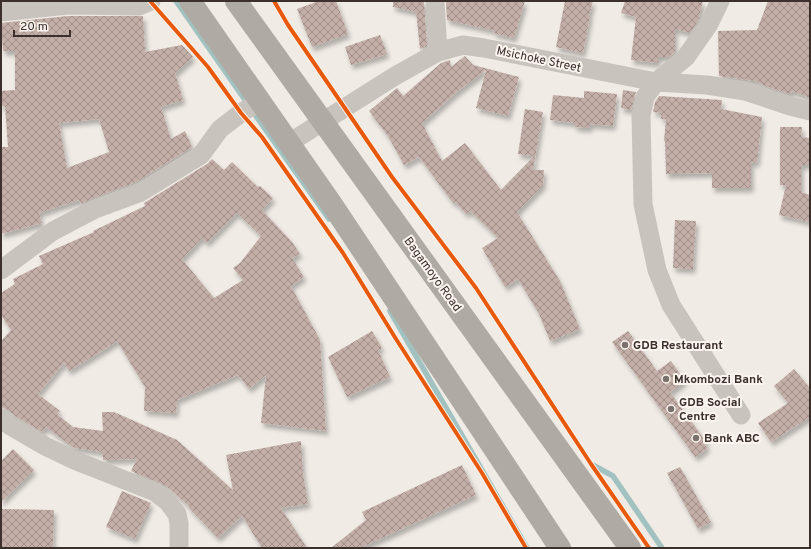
<svg xmlns="http://www.w3.org/2000/svg" width="811" height="549" font-family="Overpass,sans-serif">
	<style>
		.lines { fill: none; stroke-linecap: round; stroke-linejoin: round }
		.stream { stroke: #a1c2c1; stroke-width: 5.5 }
		.building { fill: url(#building-cross-hatch); fill-rule: evenodd; filter: url(#shadow) }
		.minor { stroke: #c9c3be; stroke-width: 19 }
		.highway { stroke: #afaaa4; stroke-width: 22 }
		.cycleway-casing { stroke: #fbf5ee; stroke-width: 6 }
		.cycleway { stroke: #e8590c; stroke-width: 4 }
		.poi-dot { fill: #7a716c; stroke: #fbf5ee; stroke-width: 1.5 }
		.labels { text-anchor: middle; stroke-width: 4; stroke-linejoin: round; paint-order: stroke }
		.street-label { font-size: 12px; fill: #3b302b; stroke: #fbf5ee }
		.poi-label { font-size: 12px; font-weight: bold; fill: #3b302b; stroke: #fbf5ee; text-anchor: start }
	</style>
	<defs>
		<pattern id="building-cross-hatch" width="8" height="8" patternUnits="userSpaceOnUse"><rect width="8" height="8" fill="#c3afa7"/><path d="M0 0l8 8M0 8l8-8" fill="none" stroke="#a08f88"/></pattern>
		<filter id="shadow"><feDropShadow dx="2.5" dy="4.5" stdDeviation="2" flood-color="#0004"/></filter>
	</defs>
	<rect width="100%" height="100%" fill="#f0ebe5"/>
	<g class="lines">
		<path class="stream" d="M 176,1 L 245,100
			M 256,116 L 329,219
			M 390,311 L 527,548
			M 591,464 L 613,476 L 662,548"/>
	</g>
	<path class="building" d="M 319,1 L 336,1 L 348,34 L 312,47 L 297,9 Z
		M 393,1 L 424,1 L 427,46 L 420,49 L 416,12 L 393,7 Z
		M 446,1 L 525,1 L 514,38 L 493,33 L 496,31 L 447,20 Z
		M 565,1 L 593,1 L 589,16 L 590,16 L 583,53 L 556,47 Z
		M 625,1 L 703,1 L 698,21 L 690,33 L 675,29 L 675,52 L 669,57 L 658,57 L 658,63 L 631,60 L 636,17 L 621,13 Z
		M 768,1 L 810,1 L 810,98 L 792,91 L 790,94 L 768,87 L 755,81 L 719,76 L 718,31 L 757,30 Z
		M 68,16 L 143,16 L 145,52 L 182,45 L 193,57 L 175,73 L 183,100 L 161,107 L 171,139 L 185,131 L 192,147 L 136,182 L 91,199 L 81,204 L 79,200 L 39,213 L 42,223 L 1,234 L 1,147 L 8,147 L 5,106 L 1,106 L 1,91 L 15,90 L 15,51 L 3,51 L 1,23 ZM 99,119 L 109,152 L 67,168 L 59,123 Z
		M 380,35 L 387,54 L 351,65 L 345,47 Z
		M 465,56 L 473,65 L 519,77 L 508,116 L 476,108 L 486,70 L 458,91 L 422,123 L 442,161 L 465,143 L 501,190 L 534,156 L 518,154 L 525,109 L 543,112 L 533,170 L 544,170 L 543,185 L 517,212 L 560,281 L 580,329 L 550,341 L 539,314 L 518,279 L 505,287 L 482,248 L 498,238 L 470,211 L 466,214 L 455,202 L 453,203 L 419,157 L 404,165 L 388,136 L 369,111 L 397,88 L 403,96 L 441,63 L 450,60 L 451,67 Z
		M 623,90 L 636,92 L 631,110 L 621,108 Z
		M 584,91 L 617,94 L 613,126 L 590,124 L 590,128 L 575,127 L 575,123 L 550,120 L 553,95 L 584,98 Z
		M 659,96 L 722,100 L 721,109 L 762,117 L 757,163 L 751,162 L 751,188 L 712,188 L 712,173 L 666,174 L 665,141 L 664,141 L 666,119 L 661,119 L 661,113 L 653,112 L 655,102 Z
		M 780,127 L 802,127 L 801,137 L 810,138 L 810,165 L 801,165 L 801,192 L 810,195 L 810,222 L 779,215 L 786,185 L 780,185 Z
		M 212,159 L 224,170 L 232,162 L 258,187 L 260,186 L 273,198 L 262,210 L 292,242 L 300,254 L 292,258 L 304,277 L 291,286 L 320,340 L 326,431 L 261,423 L 266,375 L 249,389 L 238,375 L 177,400 L 176,413 L 144,411 L 145,387 L 117,341 L 105,349 L 69,371 L 64,363 L 38,394 L 60,411 L 57,414 L 73,427 L 103,431 L 102,412 L 114,412 L 177,440 L 233,490 L 226,455 L 301,441 L 303,473 L 308,504 L 281,508 L 307,548 L 262,548 L 242,516 L 218,538 L 189,508 L 190,507 L 164,484 L 164,485 L 131,471 L 137,459 L 103,460 L 103,452 L 74,448 L 46,427 L 42,432 L 15,416 L 8,410 L 1,407 L 1,341 L 11,330 L 1,315 L 1,293 L 15,284 L 13,279 L 43,264 L 39,256 L 94,232 L 93,231 L 145,206 L 144,203 L 207,164 ZM 237,213 L 261,236 L 240,263 L 233,268 L 243,280 L 214,298 L 182,259 L 202,238 L 207,243 Z
		M 675,220 L 696,221 L 693,269 L 673,268 Z
		M 372,331 L 382,348 L 378,350 L 390,377 L 347,397 L 328,357 Z
		M 628,331 L 657,371 L 671,361 L 685,381 L 670,392 L 707,443 L 705,445 L 708,448 L 695,457 L 612,342 Z
		M 794,369 L 810,388 L 810,417 L 771,442 L 758,423 L 788,403 L 774,386 Z
		M 13,449 L 34,470 L 1,502 L 1,461 Z
		M 462,465 L 476,495 L 360,548 L 331,548 L 366,520 L 362,512 Z
		M 680,467 L 711,522 L 698,529 L 667,473 Z
		M 122,491 L 151,503 L 135,539 L 106,527 Z
		M 1,509 L 54,510 L 53,548 L 1,548 Z"/>
	<g class="lines">
		<path class="minor" d="M 435,1 L 438,52
			M 720,1 L 709,24 L 686,57 L 656,82 L 645,97 L 641,116 L 643,204 L 657,270 L 671,305 L 741,415
			M 1,12 L 68,5 L 139,6 L 151,1
			M 289,143 L 395,76 L 438,52 L 463,45 L 484,48 L 656,82 L 707,85 L 745,91 L 790,106 L 810,111
			M 1,270 L 53,231 L 95,209 L 141,192 L 201,155 L 220,129 L 241,113 L 260,101
			M 1,418 L 9,425 L 45,446 L 74,460 L 155,492 L 168,502 L 177,514 L 179,523 L 179,548"/>
		<path class="highway" d="M 190,1 L 333,206 L 560,548
			M 236,1 L 630,548"/>
		<g class="cycleway-casing">
			<path id="cycleway" d="M 150,1 L 208,67 L 241,113 L 262,137 L 343,253 L 396,339 L 482,473 L 526,548
				M 274,1 L 288,25 L 392,177 L 476,288 L 591,464 L 649,548"/>
		</g>
		<use href="#cycleway" class="cycleway"/>
	</g>
	<g class="poi-dot">
		<circle cx="625" cy="345" r="4"/>
		<circle cx="666" cy="379" r="4"/>
		<circle cx="671" cy="409" r="4"/>
		<circle cx="696" cy="438" r="4"/>
	</g>
	<g class="labels">
		<g class="street-label">
			<text transform="translate(539 59) rotate(12)" y="4">Msichoke Street</text>
			<text transform="translate(433 274) rotate(54)" y="4">Bagamoyo Road</text>
		</g>
		<g class="poi-label">
			<text x="633" y="349">GDB Restaurant</text>
			<text x="674" y="383">Mkombozi Bank</text>
			<text x="679" y="406">GDB Social<tspan x="679" dy="14">Centre</tspan></text>
			<text x="704" y="442">Bank ABC</text>
		</g>
	</g>
	<rect width="811" height="549" fill="none" stroke="#3b302b" stroke-width="4"/>
	<path d="M14 30v6h56v-6" fill="none" stroke="#3b302b" stroke-width="2"/>
	<text x="20" y="30" font-size="12" fill="#3b302b" stroke="#fbf5ee" stroke-width="3" paint-order="stroke">20 m</text>
</svg>
